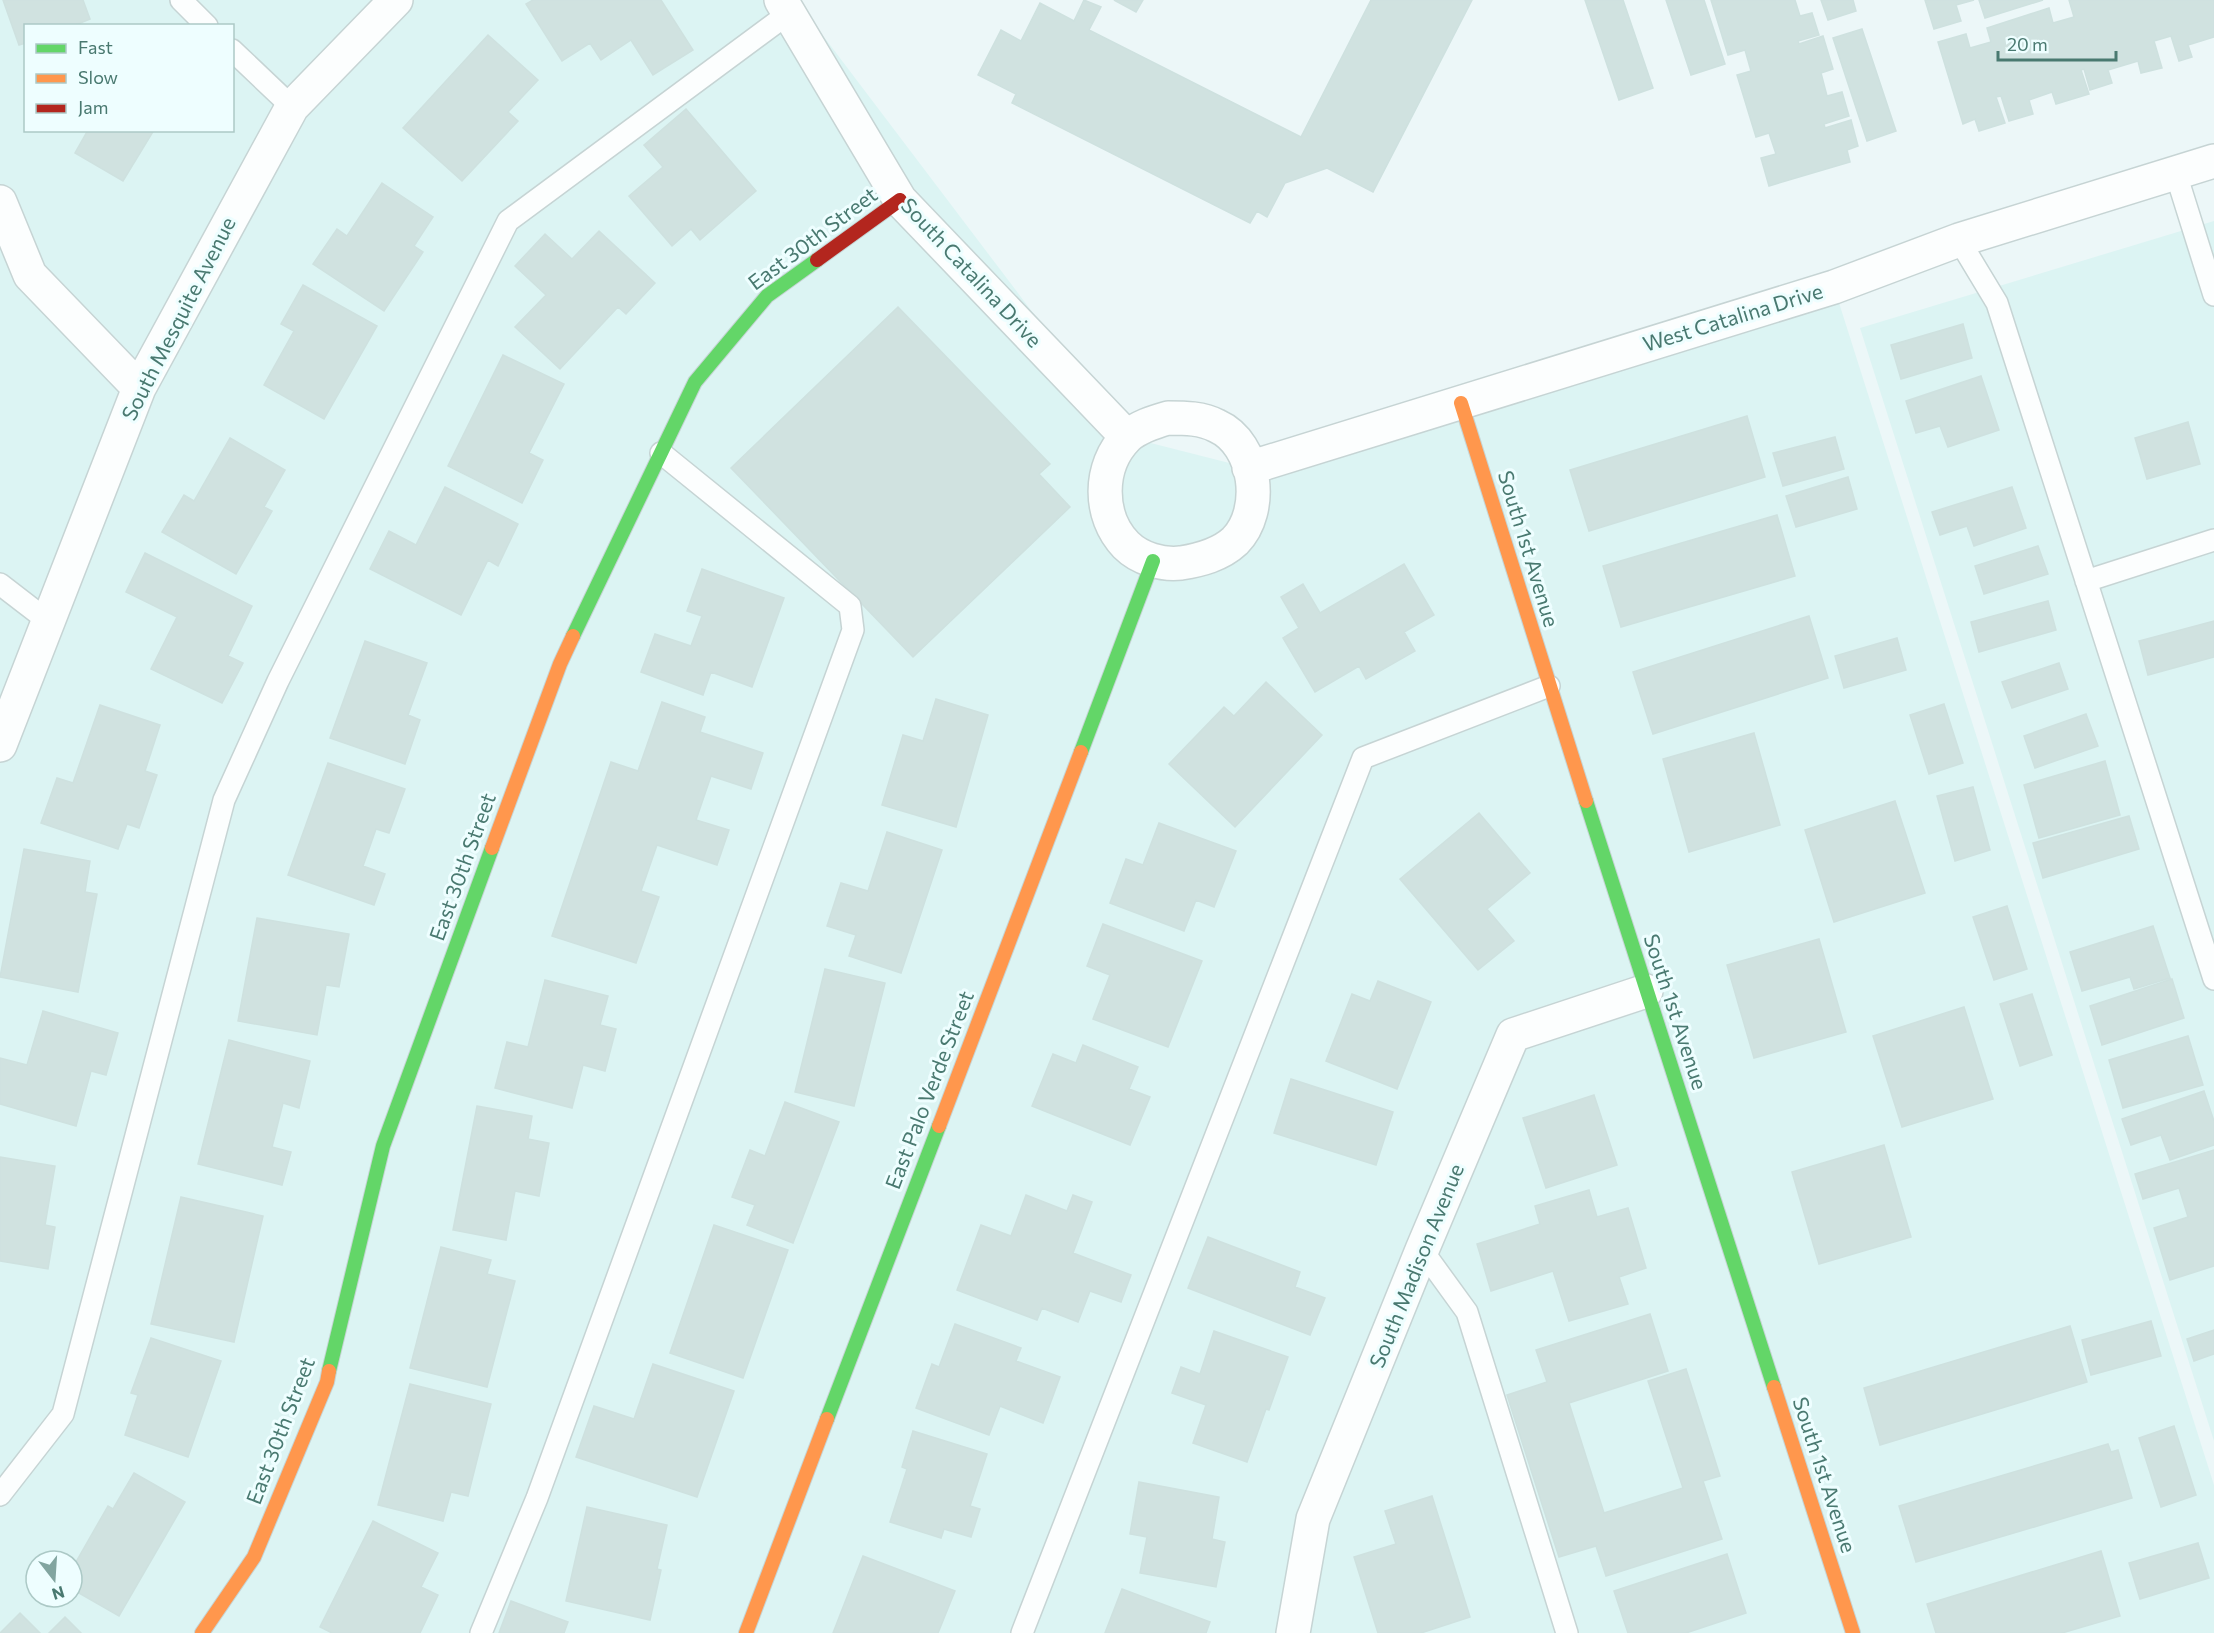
<svg xmlns="http://www.w3.org/2000/svg" width="2214" height="1633" font-family="Commissioner,sans-serif">
	<style>
		.residential { fill: #dcf4f3; fill-rule: evenodd }
		.building { fill: #d0e2e0; stroke: #cee1df; stroke-width: 1.5 }
		.lines { fill: none; stroke-linecap: round; stroke-linejoin: round }
		.lane-casing { stroke: #c6d4d4; stroke-width: 24 }
		.street-casing { stroke: #c6d4d4; stroke-width: 36 }
		.fast-casing { stroke: #c6d4d4; stroke-width: 16 }
		.slow-casing { stroke: #c6d4d4; stroke-width: 16 }
		.jam-casing { stroke: #c6d4d4; stroke-width: 16 }
		.lane { stroke: #fcfefe; stroke-width: 21 }
		.street { stroke: #fcfefe; stroke-width: 33 }
		.fast { stroke: #63d668; stroke-width: 14 }
		.slow { stroke: #ff974d; stroke-width: 14 }
		.jam { stroke: #b3261e; stroke-width: 14 }
		.labels { text-anchor: middle; stroke-width: 6; stroke-linejoin: round; paint-order: stroke }
		.street-label { font-size: 21px; fill: #497970; stroke: #eefeff }
	</style>
	<rect width="100%" height="100%" fill="#ecf7f8"/>
	<path class="residential" d="M 0,0 L 796,0 L 1127,437 L 1249,468 L 1834,287 L 2214,1485 L 2214,1633 L 0,1633 ZM 26,26 L 232,26 L 232,130 L 26,130 ZM 36,1561 L 72,1561 L 72,1597 L 36,1597 Z
		M 2214,221 L 2214,1441 L 1860,328 Z"/>
	<path class="building" d="M 3,0 L 83,0 L 90,19 L 73,26 L 26,26 L 26,43 L 19,45 Z
		M 533,0 L 661,0 L 693,50 L 653,75 L 631,40 L 601,60 L 590,43 L 562,61 L 526,4 Z
		M 1084,0 L 1101,7 L 1089,30 L 1301,137 L 1371,0 L 1472,0 L 1373,192 L 1327,168 L 1285,183 L 1267,217 L 1257,211 L 1250,223 L 1012,103 L 1016,94 L 978,75 L 1001,30 L 1021,41 L 1040,3 L 1074,21 Z
		M 1114,0 L 1143,0 L 1136,12 Z
		M 1585,0 L 1623,0 L 1653,88 L 1619,100 Z
		M 1666,0 L 1704,0 L 1725,64 L 1691,75 Z
		M 1711,0 L 1795,0 L 1800,16 L 1812,13 L 1819,35 L 1798,41 L 1799,44 L 1823,36 L 1833,69 L 1821,73 L 1827,96 L 1842,92 L 1849,116 L 1824,124 L 1825,128 L 1851,120 L 1858,146 L 1847,150 L 1850,162 L 1769,186 L 1761,158 L 1776,154 L 1769,133 L 1756,137 L 1737,75 L 1751,71 L 1745,50 L 1728,55 Z
		M 1821,0 L 1853,0 L 1856,11 L 1828,20 Z
		M 1925,0 L 1974,0 L 1956,5 L 1961,21 L 1934,29 Z
		M 1979,0 L 2043,0 L 1985,18 Z
		M 2069,0 L 2214,0 L 2214,37 L 2188,45 L 2192,57 L 2179,61 L 2171,36 L 2154,41 L 2162,68 L 2141,73 L 2138,61 L 2108,70 L 2112,83 L 2090,90 L 2084,69 L 2081,70 L 2089,94 L 2056,104 L 2052,92 L 2029,100 L 2033,114 L 2009,121 L 2001,96 L 1996,97 L 2005,123 L 1979,131 L 1975,119 L 1963,124 L 1938,42 L 1966,34 L 1970,48 L 1991,42 L 1987,28 L 2049,8 L 2053,23 L 2074,17 Z
		M 1862,29 L 1896,131 L 1867,141 L 1833,38 Z
		M 488,35 L 538,80 L 508,112 L 518,121 L 462,181 L 403,128 Z
		M 686,109 L 756,191 L 700,240 L 691,229 L 672,246 L 629,196 L 663,167 L 644,145 Z
		M 88,130 L 154,130 L 123,181 L 75,153 Z
		M 382,183 L 433,217 L 414,246 L 423,252 L 384,311 L 313,264 L 337,229 L 347,236 Z
		M 599,231 L 655,283 L 626,314 L 618,307 L 560,369 L 515,327 L 546,295 L 515,266 L 545,234 L 572,259 Z
		M 303,285 L 377,326 L 324,419 L 264,385 L 294,331 L 281,324 Z
		M 898,307 L 1050,464 L 1039,474 L 1070,507 L 913,657 L 731,468 Z
		M 1963,324 L 1972,358 L 1901,379 L 1891,345 Z
		M 503,355 L 564,384 L 529,453 L 543,460 L 522,503 L 448,466 Z
		M 1981,376 L 1999,430 L 1948,447 L 1940,426 L 1916,433 L 1906,401 Z
		M 1747,416 L 1765,477 L 1589,531 L 1570,470 Z
		M 2188,422 L 2200,464 L 2147,479 L 2135,438 Z
		M 1835,437 L 1844,469 L 1783,486 L 1773,453 Z
		M 230,438 L 285,470 L 264,507 L 272,511 L 236,574 L 162,532 L 184,495 L 194,501 Z
		M 1848,477 L 1857,509 L 1796,527 L 1786,496 Z
		M 445,487 L 518,524 L 498,566 L 488,560 L 461,615 L 370,569 L 389,531 L 416,545 Z
		M 2012,487 L 2026,528 L 1974,546 L 1967,526 L 1940,535 L 1932,512 Z
		M 1777,515 L 1795,576 L 1621,627 L 1603,566 Z
		M 2038,546 L 2048,574 L 1984,594 L 1975,566 Z
		M 145,553 L 252,606 L 228,656 L 243,663 L 222,703 L 151,669 L 177,617 L 126,592 Z
		M 1404,564 L 1434,615 L 1404,632 L 1415,651 L 1366,679 L 1359,666 L 1315,692 L 1283,638 L 1299,628 L 1281,597 L 1303,584 L 1320,613 Z
		M 702,569 L 784,598 L 752,687 L 711,672 L 703,695 L 641,672 L 655,634 L 691,646 L 702,616 L 687,611 Z
		M 2048,601 L 2056,630 L 1979,652 L 1971,622 Z
		M 1809,616 L 1828,678 L 1653,734 L 1633,672 Z
		M 2214,621 L 2214,657 L 2148,675 L 2139,641 Z
		M 1897,638 L 1906,670 L 1844,688 L 1835,656 Z
		M 365,641 L 427,663 L 408,715 L 420,720 L 405,764 L 330,738 Z
		M 2059,663 L 2068,689 L 2012,708 L 2002,682 Z
		M 1266,682 L 1322,735 L 1235,827 L 1169,764 L 1224,707 L 1234,716 Z
		M 936,699 L 988,715 L 956,827 L 882,805 L 903,735 L 923,741 Z
		M 662,702 L 705,717 L 700,732 L 763,753 L 751,789 L 711,776 L 696,820 L 729,830 L 717,865 L 657,845 L 641,891 L 659,897 L 636,963 L 552,936 L 611,762 L 638,771 Z
		M 1944,704 L 1963,763 L 1929,774 L 1910,715 Z
		M 100,705 L 160,725 L 145,771 L 157,775 L 139,828 L 127,824 L 118,849 L 41,823 L 57,778 L 73,783 Z
		M 2086,714 L 2098,746 L 2035,768 L 2024,736 Z
		M 1754,733 L 1780,825 L 1689,852 L 1663,759 Z
		M 2105,761 L 2120,815 L 2039,838 L 2024,785 Z
		M 328,763 L 405,789 L 389,833 L 376,829 L 363,866 L 385,874 L 374,905 L 288,875 Z
		M 1973,787 L 1990,850 L 1955,861 L 1937,796 Z
		M 1895,801 L 1925,893 L 1834,922 L 1805,830 Z
		M 1479,813 L 1530,873 L 1487,909 L 1514,941 L 1478,970 L 1400,879 Z
		M 2129,816 L 2139,849 L 2043,878 L 2033,843 Z
		M 1159,823 L 1236,851 L 1214,907 L 1196,900 L 1184,931 L 1110,903 L 1126,859 L 1143,865 Z
		M 887,832 L 942,850 L 901,973 L 849,956 L 856,935 L 827,926 L 841,883 L 868,891 Z
		M 24,849 L 90,861 L 85,892 L 97,894 L 78,992 L 0,977 Z
		M 2007,906 L 2027,969 L 1994,980 L 1973,917 Z
		M 257,918 L 349,934 L 339,987 L 326,985 L 317,1035 L 238,1021 Z
		M 1103,924 L 1202,961 L 1168,1047 L 1093,1019 L 1110,975 L 1087,966 Z
		M 2153,926 L 2170,978 L 2134,989 L 2130,977 L 2082,991 L 2070,952 Z
		M 1819,939 L 1846,1032 L 1754,1058 L 1727,965 Z
		M 825,969 L 885,983 L 854,1106 L 795,1092 Z
		M 2172,979 L 2184,1018 L 2102,1045 L 2090,1006 Z
		M 545,980 L 608,996 L 600,1025 L 616,1029 L 605,1071 L 583,1065 L 572,1108 L 495,1088 L 507,1042 L 528,1047 Z
		M 1378,981 L 1431,1002 L 1397,1089 L 1326,1061 L 1352,994 L 1370,1001 Z
		M 2032,994 L 2052,1055 L 2020,1066 L 2000,1004 Z
		M 1964,1007 L 1993,1099 L 1902,1127 L 1873,1036 Z
		M 43,1011 L 118,1033 L 106,1075 L 91,1071 L 76,1126 L 0,1104 L 0,1058 L 27,1065 Z
		M 2188,1036 L 2203,1085 L 2123,1108 L 2109,1060 Z
		M 229,1040 L 310,1061 L 299,1108 L 283,1103 L 272,1147 L 291,1152 L 282,1185 L 198,1164 Z
		M 1083,1045 L 1138,1067 L 1129,1089 L 1150,1097 L 1130,1145 L 1032,1106 L 1053,1054 L 1076,1063 Z
		M 1291,1079 L 1393,1112 L 1376,1165 L 1274,1133 Z
		M 2204,1091 L 2214,1121 L 2214,1145 L 2170,1160 L 2161,1135 L 2131,1145 L 2122,1119 Z
		M 1594,1095 L 1617,1165 L 1546,1188 L 1523,1118 Z
		M 785,1102 L 839,1122 L 793,1243 L 747,1225 L 755,1205 L 732,1197 L 750,1150 L 765,1156 Z
		M 477,1106 L 532,1116 L 528,1139 L 549,1143 L 539,1196 L 515,1191 L 506,1240 L 453,1230 Z
		M 1884,1145 L 1911,1237 L 1819,1264 L 1792,1172 Z
		M 2214,1150 L 2214,1266 L 2170,1280 L 2154,1228 L 2188,1217 L 2179,1188 L 2143,1199 L 2135,1174 Z
		M 0,1157 L 55,1166 L 45,1225 L 55,1227 L 48,1269 L 0,1261 Z
		M 1589,1190 L 1597,1217 L 1628,1208 L 1646,1268 L 1619,1277 L 1628,1304 L 1569,1321 L 1553,1271 L 1491,1291 L 1477,1244 L 1540,1224 L 1535,1206 Z
		M 1026,1195 L 1067,1211 L 1073,1195 L 1092,1202 L 1073,1253 L 1131,1275 L 1121,1302 L 1090,1291 L 1078,1322 L 1042,1308 L 1037,1320 L 957,1290 L 981,1225 L 1011,1236 Z
		M 181,1197 L 263,1216 L 234,1342 L 151,1324 Z
		M 714,1225 L 788,1250 L 743,1378 L 670,1353 Z
		M 1208,1237 L 1300,1272 L 1295,1287 L 1325,1298 L 1310,1335 L 1188,1288 Z
		M 441,1247 L 491,1260 L 487,1274 L 515,1281 L 487,1387 L 410,1368 Z
		M 1650,1314 L 1668,1371 L 1569,1403 L 1604,1513 L 1683,1488 L 1648,1381 L 1686,1369 L 1720,1476 L 1703,1481 L 1722,1539 L 1606,1576 L 1596,1546 L 1559,1557 L 1507,1395 L 1547,1382 L 1536,1350 Z
		M 2151,1321 L 2161,1356 L 2091,1375 L 2082,1340 Z
		M 955,1324 L 1021,1348 L 1016,1361 L 1060,1377 L 1043,1423 L 1000,1406 L 989,1435 L 916,1408 L 932,1364 L 939,1367 Z
		M 2070,1326 L 2087,1382 L 1880,1445 L 1864,1388 Z
		M 2214,1330 L 2214,1354 L 2194,1361 L 2187,1339 Z
		M 1214,1331 L 1288,1357 L 1269,1410 L 1266,1409 L 1247,1462 L 1193,1443 L 1206,1405 L 1172,1393 L 1181,1367 L 1200,1374 Z
		M 151,1338 L 221,1361 L 188,1457 L 125,1435 L 138,1395 L 131,1393 Z
		M 653,1364 L 734,1391 L 697,1497 L 576,1457 L 594,1406 L 634,1419 Z
		M 410,1384 L 491,1404 L 468,1496 L 451,1492 L 443,1521 L 378,1505 Z
		M 2174,1426 L 2196,1495 L 2161,1507 L 2139,1438 Z
		M 913,1431 L 987,1454 L 970,1506 L 980,1509 L 971,1537 L 944,1529 L 941,1538 L 890,1522 L 907,1469 L 902,1467 Z
		M 2108,1444 L 2111,1452 L 2118,1450 L 2132,1498 L 1916,1562 L 1899,1506 Z
		M 134,1473 L 185,1502 L 119,1616 L 72,1589 L 72,1569 L 108,1506 L 113,1509 Z
		M 1139,1482 L 1219,1497 L 1212,1539 L 1225,1542 L 1216,1587 L 1140,1573 L 1147,1537 L 1130,1534 Z
		M 1432,1496 L 1470,1617 L 1421,1633 L 1378,1633 L 1354,1557 L 1396,1544 L 1385,1511 Z
		M 587,1507 L 667,1525 L 657,1569 L 661,1570 L 650,1620 L 566,1601 Z
		M 373,1521 L 438,1553 L 421,1587 L 438,1595 L 420,1633 L 332,1633 L 320,1627 Z
		M 2198,1543 L 2209,1578 L 2140,1599 L 2129,1563 Z
		M 2101,1551 L 2120,1616 L 2062,1633 L 1936,1633 L 1927,1604 Z
		M 1727,1554 L 1746,1613 L 1686,1633 L 1628,1633 L 1614,1591 Z
		M 863,1556 L 955,1591 L 938,1633 L 833,1633 Z
		M 1122,1589 L 1210,1622 L 1206,1633 L 1105,1633 Z
		M 511,1601 L 568,1622 L 564,1633 L 499,1633 Z
		M 20,1613 L 40,1633 L 0,1633 Z
		M 65,1617 L 81,1633 L 49,1633 Z"/>
	<g class="lines">
		<g class="lane-casing">
			<path id="lane" d="M 181,0 L 207,26
				M 232,50 L 292,107
				M 2176,174 L 2214,295
				M 1959,240 L 1997,303 L 2214,979
				M 2086,581 L 2214,540
				M 0,584 L 48,621
				M 1422,1250 L 1467,1312 L 1567,1633
				M 0,1495 L 63,1414 L 224,800 L 278,681 L 508,221 L 789,13
				M 481,1633 L 537,1498 L 853,630 L 850,606 L 661,453
				M 1022,1633 L 1363,758 L 1549,686"/>
		</g>
		<g class="street-casing">
			<path id="street" d="M 781,0 L 900,200 L 1127,437
				M 0,202 L 30,275 L 139,388
				M 1168,418 C 1185,418 1202,418 1217,426 C 1257,444 1265,511 1235,541 C 1220,555 1200,560 1181,563 C 1162,565 1140,559 1126,545 C 1098,516 1098,466 1127,437 C 1138,427 1154,422 1168,418 Z
				M 1249,468 L 1834,287 L 1959,240 L 2214,161
				M 0,745 L 139,388 L 292,107 L 396,0
				M 1293,1633 L 1313,1519 L 1422,1250 L 1513,1035 L 1646,991"/>
		</g>
		<g class="fast-casing">
			<path id="fast" d="M 573,636 L 695,382 L 767,296 L 817,260
				M 1081,752 L 1153,561
				M 1586,801 L 1774,1387
				M 329,1371 L 383,1146 L 492,848
				M 827,1419 L 939,1126"/>
		</g>
		<g class="slow-casing">
			<path id="slow" d="M 1461,403 L 1586,801
				M 492,848 L 560,664 L 573,636
				M 939,1126 L 1081,752
				M 1774,1387 L 1853,1633
				M 202,1633 L 254,1557 L 327,1382 L 329,1371
				M 746,1633 L 827,1419"/>
		</g>
		<g class="jam-casing">
			<path id="jam" d="M 817,260 L 900,200"/>
		</g>
		<use href="#lane" class="lane"/>
		<use href="#street" class="street"/>
		<use href="#fast" class="fast"/>
		<use href="#slow" class="slow"/>
		<use href="#jam" class="jam"/>
	</g>
	<g class="labels">
		<g class="street-label">
			<text transform="translate(813 239) rotate(-37)" y="7">East 30th Street</text>
			<text transform="translate(971 273) rotate(47)" y="7">South Catalina Drive</text>
			<text transform="translate(1733 318) rotate(-17)" y="7">West Catalina Drive</text>
			<text transform="translate(179 319) rotate(-63)" y="7">South Mesquite Avenue</text>
			<text transform="translate(1528 549) rotate(73)" y="7">South 1st Avenue</text>
			<text transform="translate(463 867) rotate(-70)" y="7">East 30th Street</text>
			<text transform="translate(1675 1012) rotate(72)" y="7">South 1st Avenue</text>
			<text transform="translate(930 1090) rotate(-69)" y="7">East Palo Verde Street</text>
			<text transform="translate(1417 1266) rotate(-68)" y="7">South Madison Avenue</text>
			<text transform="translate(281 1431) rotate(-69)" y="7">East 30th Street</text>
			<text transform="translate(1824 1475) rotate(72)" y="7">South 1st Avenue</text>
		</g>
	</g>
	<rect x="24" y="24" width="210" height="108" fill="#eefeff" stroke="#acc9c6" stroke-width="1.5"/>
	<rect x="36" y="44" width="30" height="9" fill="#63d668" stroke="#acc9c6" stroke-width="1.5"/>
	<text x="78" y="54" font-size="18" fill="#497970">Fast</text>
	<rect x="36" y="74" width="30" height="9" fill="#ff974d" stroke="#acc9c6" stroke-width="1.5"/>
	<text x="78" y="84" font-size="18" fill="#497970">Slow</text>
	<rect x="36" y="104" width="30" height="9" fill="#b3261e" stroke="#acc9c6" stroke-width="1.5"/>
	<text x="78" y="114" font-size="18" fill="#497970">Jam</text>
	<g transform="translate(54 1579) rotate(163)"><circle r="28" fill="#eefeff" stroke="#acc9c6" stroke-width="1.5"/>
	<path d="M0-4.5L10 22L0 15L-10 22Z" fill="#82a5a0"/>
	<text y="-9" font-size="16" font-weight="bold" text-anchor="middle" fill="#497970">N</text>
	</g>
	<path d="M1998 51v9h118v-9" fill="none" stroke="#497970" stroke-width="3"/>
	<text x="2007" y="51" font-size="18" fill="#497970" stroke="#eefeff" stroke-width="4.5" paint-order="stroke">20 m</text>
</svg>
